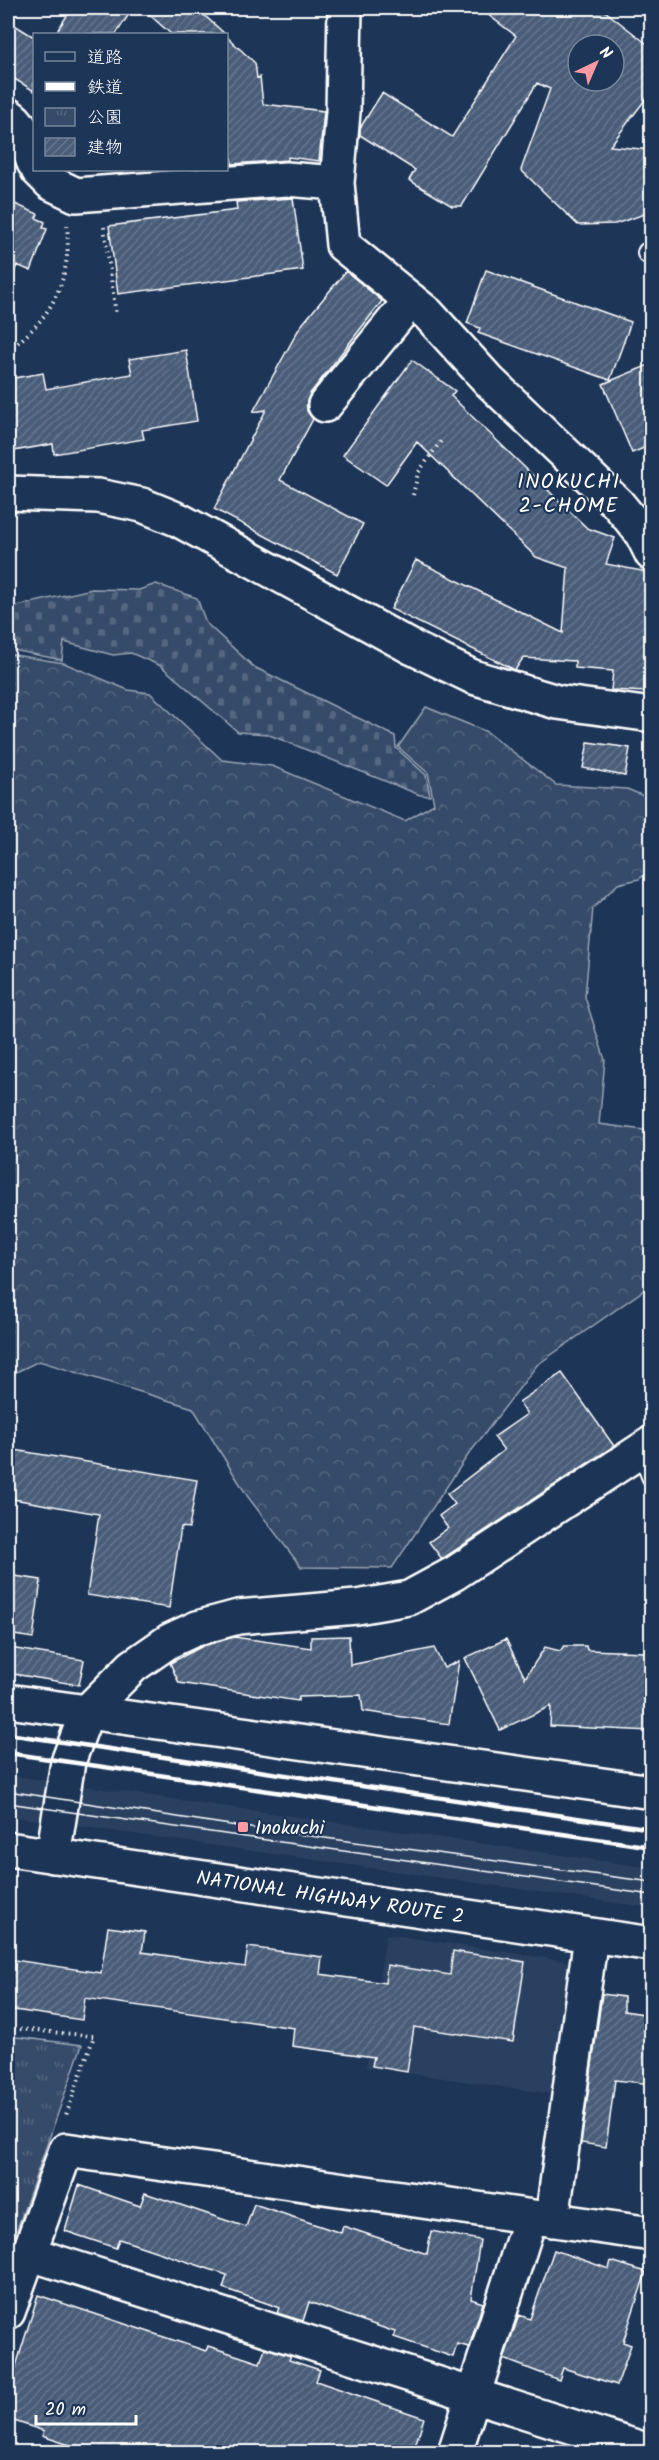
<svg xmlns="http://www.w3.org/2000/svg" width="659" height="2460" font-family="Kalam,'Klee One',sans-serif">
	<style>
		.built { fill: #2a4161 }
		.forest { fill: url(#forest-crowns); stroke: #9aa5b4; stroke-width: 1.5 }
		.cemetery { fill: url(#cemetery-stones); stroke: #9aa5b4; stroke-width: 1.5 }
		.park { fill: url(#park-tufts); stroke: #9aa5b4; stroke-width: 1.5 }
		.building { fill: url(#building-hatch); stroke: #fff; stroke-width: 1.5; fill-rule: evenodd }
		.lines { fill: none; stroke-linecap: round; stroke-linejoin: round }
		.lane-casing { stroke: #fff; stroke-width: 24 }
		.street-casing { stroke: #fff; stroke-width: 38 }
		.secondary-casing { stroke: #fff; stroke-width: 38 }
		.highway-casing { stroke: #fff; stroke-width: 38 }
		.path { stroke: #fff; stroke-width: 4; stroke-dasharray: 1.5 4.5; stroke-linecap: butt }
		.lane { stroke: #1d3557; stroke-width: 20 }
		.street { stroke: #1d3557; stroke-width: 33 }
		.secondary { stroke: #1d3557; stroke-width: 33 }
		.highway { stroke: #1d3557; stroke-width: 33 }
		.tram { stroke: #fff; stroke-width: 1.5 }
		.rail { stroke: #fff; stroke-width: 4.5 }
		.poi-dot { fill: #ff9aa2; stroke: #1d3557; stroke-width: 2 }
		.labels { text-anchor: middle; stroke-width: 4.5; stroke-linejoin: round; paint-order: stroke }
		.poi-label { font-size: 20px; fill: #fff; stroke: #1d3557; text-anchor: start }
		.street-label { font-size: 20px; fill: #fff; stroke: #1d3557 }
		.neighbourhood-label { font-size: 21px; letter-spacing: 1.5px; fill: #fff; stroke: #1d3557 }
	</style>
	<defs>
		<pattern id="forest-crowns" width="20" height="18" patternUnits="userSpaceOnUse" patternTransform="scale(1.5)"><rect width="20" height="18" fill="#364b69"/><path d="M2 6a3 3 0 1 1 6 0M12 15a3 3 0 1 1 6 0" fill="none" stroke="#546680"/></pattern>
		<pattern id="cemetery-stones" width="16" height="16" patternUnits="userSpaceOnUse" patternTransform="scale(1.5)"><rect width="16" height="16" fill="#364b69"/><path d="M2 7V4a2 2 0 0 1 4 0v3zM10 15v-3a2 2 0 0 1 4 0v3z" fill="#546680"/></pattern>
		<pattern id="park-tufts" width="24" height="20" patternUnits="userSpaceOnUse" patternTransform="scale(1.5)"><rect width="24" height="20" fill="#364b69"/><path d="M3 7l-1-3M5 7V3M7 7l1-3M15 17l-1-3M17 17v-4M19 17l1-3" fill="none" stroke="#546680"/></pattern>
		<pattern id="building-hatch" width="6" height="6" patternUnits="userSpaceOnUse" patternTransform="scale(1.5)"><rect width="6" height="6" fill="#4a5d79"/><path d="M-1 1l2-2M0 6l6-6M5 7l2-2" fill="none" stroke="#65758d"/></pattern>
	</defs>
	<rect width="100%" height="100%" fill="#1d3557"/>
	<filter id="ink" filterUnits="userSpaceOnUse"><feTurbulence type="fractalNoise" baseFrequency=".0167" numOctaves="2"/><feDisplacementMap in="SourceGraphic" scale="12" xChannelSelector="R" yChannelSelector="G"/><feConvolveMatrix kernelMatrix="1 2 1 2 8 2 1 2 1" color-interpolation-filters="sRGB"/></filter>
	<g filter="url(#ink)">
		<path class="built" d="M 8,1775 L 651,1868 L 651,1908 L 8,1816 Z
			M 386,1934 L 578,1963 L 558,2095 L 366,2067 Z"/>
		<path class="forest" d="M 8,654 L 64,663 L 128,690 L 150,693 L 222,760 L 272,766 L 405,821 L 434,804 L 428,773 L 398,747 L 426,707 L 487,732 L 556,785 L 627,789 L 651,799 L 651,869 L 639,879 L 618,884 L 593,908 L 585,997 L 605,1060 L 599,1124 L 651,1131 L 651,1285 L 537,1365 L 466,1458 L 392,1568 L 301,1567 L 248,1497 L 193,1408 L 39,1361 L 8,1376 Z"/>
		<path class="cemetery" d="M 156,584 L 197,598 L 206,623 L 254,667 L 395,736 L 396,748 L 426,775 L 430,796 L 420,795 L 267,734 L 238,732 L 161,666 L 131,653 L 113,655 L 64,642 L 62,660 L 8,649 L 8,608 L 92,589 L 139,590 Z"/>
		<path class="park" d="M 8,2036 L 82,2045 L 8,2255 Z"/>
		<path class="building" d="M 72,8 L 133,8 L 116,34 L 55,34 Z
			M 142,8 L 196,8 L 225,34 L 171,34 Z
			M 479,8 L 601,8 L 651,47 L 651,92 L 610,146 L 651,150 L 651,212 L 615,224 L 578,225 L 521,170 L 550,89 L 537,83 L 462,206 L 452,206 L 409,180 L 415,170 L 360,135 L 360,128 L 382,93 L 452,137 L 516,36 ZM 578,45 L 614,45 L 614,81 L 578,81 Z
			M 8,21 L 34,37 L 34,91 L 8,75 Z
			M 226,36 L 255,63 L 257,78 L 260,77 L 263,104 L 324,111 L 319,161 L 288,157 L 288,160 L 232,164 L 226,123 Z
			M 293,198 L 303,270 L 118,294 L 109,226 L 237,210 L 236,202 Z
			M 8,201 L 38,214 L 36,218 L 45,222 L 43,228 L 47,229 L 31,271 L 17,265 L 9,285 Z
			M 486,270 L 631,322 L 610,380 L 478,333 L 480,328 L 467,323 Z
			M 346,271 L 382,301 L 310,394 L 307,401 L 307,411 L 313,419 L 280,480 L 363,524 L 337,574 L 214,509 L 266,410 L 253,412 L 300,327 Z
			M 186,350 L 197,421 L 142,430 L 144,439 L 54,454 L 53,444 L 8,452 L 8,379 L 43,373 L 46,389 L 132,374 L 129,359 Z
			M 412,360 L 455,391 L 451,396 L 587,528 L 615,538 L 606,564 L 647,572 L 645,584 L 650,585 L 645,614 L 651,614 L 651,689 L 646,688 L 646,692 L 611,690 L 613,671 L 575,668 L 575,661 L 523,658 L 515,670 L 391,609 L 416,560 L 563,633 L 568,568 L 536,557 L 417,442 L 386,485 L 343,455 Z
			M 651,364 L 651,445 L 632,453 L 603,384 Z
			M 588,742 L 630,748 L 625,776 L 583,768 Z
			M 562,1373 L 614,1446 L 442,1559 L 429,1542 L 448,1528 L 439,1516 L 455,1504 L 447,1494 L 504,1450 L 494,1437 L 527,1414 L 519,1402 Z
			M 8,1449 L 197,1480 L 189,1528 L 181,1527 L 169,1608 L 87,1595 L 99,1514 L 8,1498 Z
			M 8,1575 L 41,1580 L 33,1638 L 8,1634 Z
			M 349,1636 L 350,1665 L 434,1648 L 444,1668 L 459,1661 L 449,1724 L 363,1711 L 361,1695 L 299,1697 L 298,1701 L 179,1683 L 170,1663 L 203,1646 L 234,1637 L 311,1648 L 311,1637 Z
			M 506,1639 L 525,1678 L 545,1647 L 560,1651 L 564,1646 L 586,1646 L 587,1650 L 646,1652 L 647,1656 L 651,1656 L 651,1731 L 550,1726 L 551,1706 L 500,1730 L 465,1658 Z
			M 10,1648 L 84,1660 L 79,1685 L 8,1673 Z
			M 108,1927 L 145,1932 L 142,1952 L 245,1967 L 248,1947 L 322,1957 L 320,1974 L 385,1983 L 387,1965 L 450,1975 L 453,1951 L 525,1962 L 513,2042 L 414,2027 L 407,2072 L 372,2066 L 374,2057 L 292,2046 L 294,2028 L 85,1998 L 82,2020 L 8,2009 L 8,1959 L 101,1973 Z
			M 602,1994 L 624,1997 L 624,2011 L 651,2015 L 651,2084 L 615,2080 L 606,2147 L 581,2143 Z
			M 79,2185 L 140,2206 L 145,2193 L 246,2227 L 254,2204 L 341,2233 L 343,2226 L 427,2254 L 431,2231 L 480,2240 L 471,2299 L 483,2303 L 469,2347 L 457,2344 L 453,2357 L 394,2337 L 395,2332 L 309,2302 L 303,2321 L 277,2313 L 279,2308 L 269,2304 L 223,2288 L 227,2275 L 119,2239 L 116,2248 L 65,2231 Z
			M 554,2250 L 609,2269 L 611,2261 L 646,2272 L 623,2342 L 631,2345 L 617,2385 L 563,2368 L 559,2380 L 504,2359 L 519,2315 L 530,2319 Z
			M 38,2295 L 206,2351 L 208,2346 L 260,2363 L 265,2348 L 291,2356 L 289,2360 L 320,2370 L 316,2381 L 424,2418 L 413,2452 L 91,2452 L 42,2436 L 44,2431 L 8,2419 L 8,2392 Z"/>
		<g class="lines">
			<g class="lane-casing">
				<path id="lane" d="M 648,253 L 652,251
					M 642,1450 L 652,1476"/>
			</g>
			<g class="street-casing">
				<path id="street" d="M 345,8 L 343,112 L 337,183 L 343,245 L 428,314 L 490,382 L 618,504 L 641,532 L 652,554
					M 8,115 C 25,124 27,147 34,163
					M 38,170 L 51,183 L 76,195 L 286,179 L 337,183
					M 325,405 L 411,300
					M 8,1701 L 87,1712
					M 53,1856 L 68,1762 L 87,1712 L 133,1666 L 169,1641 L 197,1628 L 238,1617 L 357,1607 L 409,1598 L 455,1573 L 652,1443
					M 552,2220 L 591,1936
					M 28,2253 L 652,2452
					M 8,2312 L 66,2150 L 652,2234
					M 455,2452 L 530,2218"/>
			</g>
			<g class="secondary-casing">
				<path id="secondary" d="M 8,493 L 98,496 L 142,505 L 179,520 L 413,648 L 473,677 L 557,702 L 652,715
					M 87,1712 L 652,1792"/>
			</g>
			<g class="highway-casing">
				<g id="highway">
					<path id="s1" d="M 8,1849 L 652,1944"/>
				</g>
			</g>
			<path class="path" d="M 104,227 L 116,315
				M 8,350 C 52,319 72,279 67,225
				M 413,495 L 418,473 L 443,438
				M 8,2028 L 94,2036 L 65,2118"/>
			<use href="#lane" class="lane"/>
			<use href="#street" class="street"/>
			<use href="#secondary" class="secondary"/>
			<use href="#highway" class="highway"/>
			<path class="tram" d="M 8,1791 L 243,1827 L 652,1882
				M 8,1803 L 652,1895"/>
			<path class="rail" d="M 8,1734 L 652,1829
				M 8,1753 L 652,1847"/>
		</g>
	</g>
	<rect class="poi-dot" x="237" y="1821" width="12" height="12" rx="3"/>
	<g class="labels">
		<g class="poi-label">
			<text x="255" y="1834">Inokuchi</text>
		</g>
		<g class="street-label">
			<text dy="7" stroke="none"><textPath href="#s1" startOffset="326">NATIONAL HIGHWAY ROUTE 2</textPath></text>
		</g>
		<g class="neighbourhood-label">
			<text x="569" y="488">INOKUCHI<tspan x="569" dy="24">2-CHOME</tspan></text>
		</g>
	</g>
	<rect width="659" height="2460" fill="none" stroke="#1d3557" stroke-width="30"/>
	<rect x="15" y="15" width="629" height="2430" fill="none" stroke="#fff" stroke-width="2" filter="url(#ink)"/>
	<rect x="33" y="33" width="195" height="138" fill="#1d3557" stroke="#77869a" stroke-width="1.5"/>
	<rect x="45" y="52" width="30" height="9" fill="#1d3557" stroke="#77869a" stroke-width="1.5"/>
	<text x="87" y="63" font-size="18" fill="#ffffff">道路</text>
	<rect x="45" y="82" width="30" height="9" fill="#ffffff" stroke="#77869a" stroke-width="1.5"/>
	<text x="87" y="93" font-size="18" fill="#ffffff">鉄道</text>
	<rect x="45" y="108" width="30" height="18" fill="url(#park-tufts)" stroke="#77869a" stroke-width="1.5"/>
	<text x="87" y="123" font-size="18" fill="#ffffff">公園</text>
	<rect x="45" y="138" width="30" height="18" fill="url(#building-hatch)" stroke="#77869a" stroke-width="1.5"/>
	<text x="87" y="153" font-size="18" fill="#ffffff">建物</text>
	<g transform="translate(596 63) rotate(44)"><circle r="28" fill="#1d3557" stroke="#77869a" stroke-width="1.5"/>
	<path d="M0-4.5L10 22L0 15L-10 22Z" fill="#ff9aa2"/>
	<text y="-9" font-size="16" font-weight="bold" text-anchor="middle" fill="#ffffff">N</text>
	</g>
	<path d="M36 2415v9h100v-9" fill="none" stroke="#ffffff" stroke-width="3"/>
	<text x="45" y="2415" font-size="18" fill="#ffffff" stroke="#1d3557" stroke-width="4.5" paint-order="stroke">20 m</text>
</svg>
